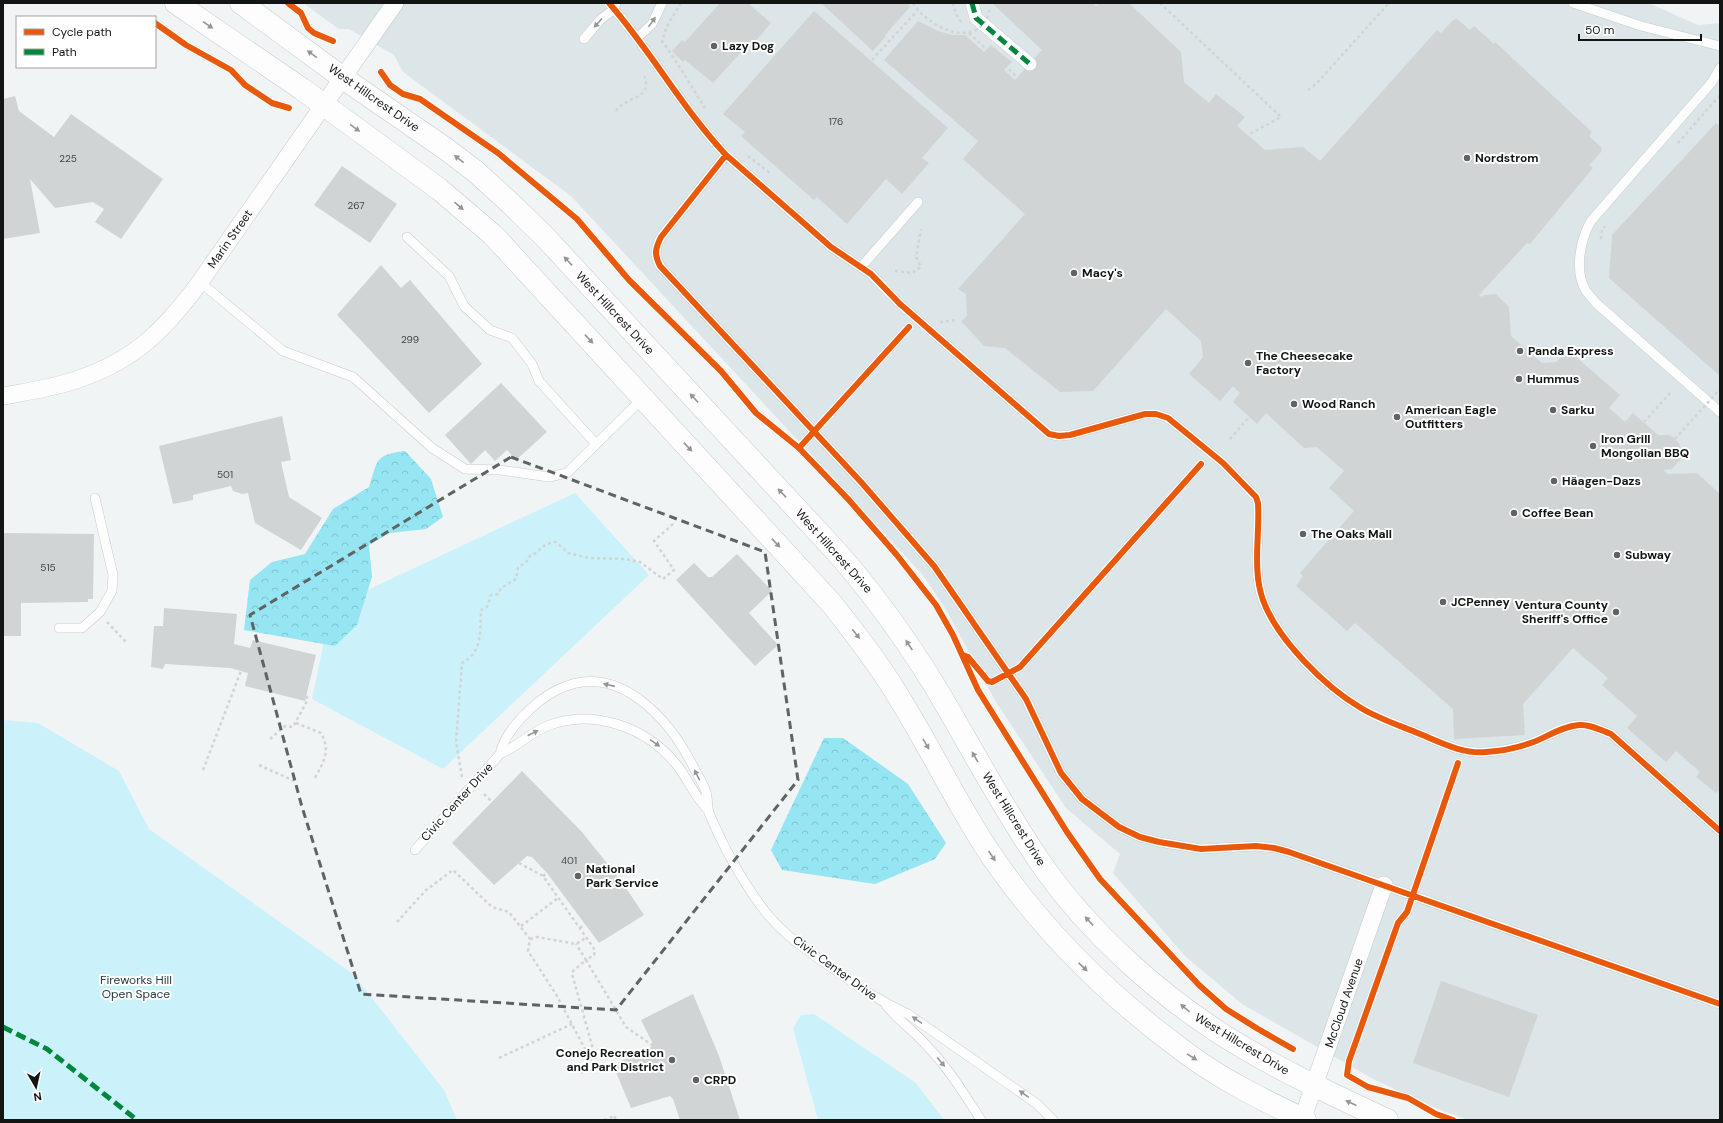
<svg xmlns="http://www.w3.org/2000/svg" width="1723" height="1123" font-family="'DM Sans',sans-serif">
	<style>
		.built { fill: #dce5e8 }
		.green { fill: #cbf2fa }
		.forest { fill: url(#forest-crowns) }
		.building { fill: #d1d4d5 }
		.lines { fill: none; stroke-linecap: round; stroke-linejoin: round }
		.service-casing { stroke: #c8cbcc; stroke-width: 10 }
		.pedestrian-casing { stroke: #c8cbcc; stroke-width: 14 }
		.minor-casing { stroke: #c8cbcc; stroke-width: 18 }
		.secondary-casing { stroke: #c8cbcc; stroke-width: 23 }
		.path { stroke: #d2d4d4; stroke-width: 2.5; stroke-dasharray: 3 3; stroke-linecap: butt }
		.service { stroke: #fdfdfe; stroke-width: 9 }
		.pedestrian { stroke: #fdfdfe; stroke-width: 13 }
		.minor { stroke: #fdfdfe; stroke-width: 17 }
		.secondary { stroke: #fdfdfe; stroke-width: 22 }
		.path-bridge { stroke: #d2d4d4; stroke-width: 2.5; stroke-dasharray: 3 3; stroke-linecap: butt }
		.quiet { stroke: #00873e; stroke-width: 5; stroke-dasharray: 10 5; stroke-linecap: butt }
		.cycleway-casing { stroke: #fff; stroke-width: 8 }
		.cycleway { stroke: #e8590c; stroke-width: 6 }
		.oneway { fill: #949595 }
		.marked { fill: none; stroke: #606363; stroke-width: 3; stroke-dasharray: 8 5; stroke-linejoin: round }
		.poi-dot { fill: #606363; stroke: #fff; stroke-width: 1.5 }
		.labels { text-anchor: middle; stroke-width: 4; stroke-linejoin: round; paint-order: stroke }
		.number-label { font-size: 10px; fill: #424545 }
		.poi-label { font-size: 12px; font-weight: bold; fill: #131515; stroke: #fff; text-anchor: start }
		.street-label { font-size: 12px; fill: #131515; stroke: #fff }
		.park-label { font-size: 12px; fill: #233b3f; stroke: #fff }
	</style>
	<defs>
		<pattern id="forest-crowns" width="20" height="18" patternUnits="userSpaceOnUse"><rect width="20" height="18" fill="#95e5f2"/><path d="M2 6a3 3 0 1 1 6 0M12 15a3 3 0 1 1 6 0" fill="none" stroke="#80c4cf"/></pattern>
	</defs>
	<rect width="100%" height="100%" fill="#f0f4f5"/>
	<path class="built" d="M 303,3 L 1648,3 L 1698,25 L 1720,23 L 1720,1120 L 1468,1120 L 1438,1109 L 1375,1080 L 1242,1004 L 1185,956 L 1113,873 L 1120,854 L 1066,808 L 996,702 L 945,608 L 922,574 L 571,196 L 403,72 L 394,55 L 349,29 L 339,29 Z"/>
	<path class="green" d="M 575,493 L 649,575 L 443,769 L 312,699 L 331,607 Z
		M 3,720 L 38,723 L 119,771 L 149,829 L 353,974 L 444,1090 L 457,1120 L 3,1120 Z
		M 814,1014 L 916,1083 L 944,1120 L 818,1120 L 793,1028 L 801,1015 Z"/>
	<path class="forest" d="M 405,451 L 431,479 L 443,517 L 426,529 L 390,533 L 369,545 L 372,577 L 357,625 L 335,646 L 244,630 L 250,580 L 272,562 L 305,554 L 333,509 L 369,487 C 378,460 374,455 405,451 Z
		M 824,738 L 843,738 L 908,784 L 946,843 L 935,859 L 875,884 L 782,870 L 771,850 Z"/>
	<path class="building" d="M 720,3 L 748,3 L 771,23 L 747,51 L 744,49 L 713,83 L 685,60 L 683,62 L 672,51 L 682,40 L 685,42 Z
		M 821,3 L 908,3 L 910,7 L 885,35 L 886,36 L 873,51 Z
		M 992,3 L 1093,3 L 1096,6 L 1100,3 L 1129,3 L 1181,52 L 1184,82 L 1209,103 L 1216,94 L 1245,117 L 1237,126 L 1265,150 L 1303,147 L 1320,161 L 1437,30 L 1441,33 L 1453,20 L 1457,19 L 1470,30 L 1474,26 L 1494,44 L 1495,42 L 1592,132 L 1589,136 L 1601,147 L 1602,151 L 1589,165 L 1593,168 L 1530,244 L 1527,243 L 1479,295 L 1482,297 L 1484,295 L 1496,294 L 1509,307 L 1511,336 L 1542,363 L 1556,362 L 1568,350 L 1620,395 L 1609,408 L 1625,422 L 1633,413 L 1658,435 L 1670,435 L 1675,439 L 1679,443 L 1682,451 L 1680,460 L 1672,469 L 1663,470 L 1668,474 L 1697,473 L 1720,494 L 1720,789 L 1716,793 L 1696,777 L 1700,772 L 1676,751 L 1666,762 L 1627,728 L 1637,716 L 1602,685 L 1608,678 L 1573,648 L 1523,704 L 1525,735 L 1454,739 L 1453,709 L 1355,623 L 1347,631 L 1296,586 L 1303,576 L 1300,573 L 1354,511 L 1329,488 L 1344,471 L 1317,447 L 1304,448 L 1266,413 L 1257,424 L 1233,402 L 1240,393 L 1233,386 L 1220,401 L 1189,374 L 1203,357 L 1201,341 L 1166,309 L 1093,391 L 1060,392 L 1005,348 L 984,346 L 961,321 L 967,316 L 966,294 L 958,289 L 1025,214 L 963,159 L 978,141 L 884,60 L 918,21 L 938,31 L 952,35 L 965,35 L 984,52 L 991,45 L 1012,62 L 1004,70 L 1015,80 L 1042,50 Z
		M 814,11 L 948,128 L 922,158 L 929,163 L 902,194 L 886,179 L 847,224 L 817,197 L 814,200 L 741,136 L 745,132 L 723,114 Z
		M 15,96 L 19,111 L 54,137 L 71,114 L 163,179 L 121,239 L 95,222 L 104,209 L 93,202 L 55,208 L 30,179 L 40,233 L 3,239 L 3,99 Z
		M 1716,123 L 1720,127 L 1720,376 L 1609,278 L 1612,235 Z
		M 342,166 L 397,204 L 370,243 L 314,205 Z
		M 381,265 L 401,288 L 410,280 L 482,364 L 429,413 L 337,315 Z
		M 501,383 L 547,432 L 516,460 L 507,450 L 495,461 L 485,450 L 471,464 L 445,435 Z
		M 282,416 L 291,460 L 281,462 L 289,497 L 322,518 L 301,550 L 255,523 L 248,493 L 242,494 L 233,491 L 231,486 L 193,495 L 193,500 L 173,504 L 159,446 Z
		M 3,533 L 94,534 L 93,599 L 88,599 L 88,602 L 21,603 L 21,636 L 3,636 Z
		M 737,554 L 772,591 L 749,613 L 778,645 L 755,666 L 676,580 L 694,563 L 708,577 L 712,577 Z
		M 164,608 L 237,614 L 234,644 L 250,648 L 253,640 L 316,655 L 305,701 L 245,686 L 248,673 L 230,668 L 165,664 L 163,669 L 151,667 L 154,626 L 163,626 Z
		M 522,771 L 582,832 L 622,882 L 644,915 L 599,943 L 547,873 L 532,857 L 527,856 L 494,885 L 452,843 Z
		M 1441,981 L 1538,1015 L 1509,1097 L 1413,1063 Z
		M 693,994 L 719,1056 L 740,1120 L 680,1120 L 673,1099 L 670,1096 L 631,1108 L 613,1065 L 650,1048 L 652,1045 L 652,1042 L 641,1020 Z"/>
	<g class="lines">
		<g class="service-casing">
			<path id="service" d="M 609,3 C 651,51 682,108 726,155 L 661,237 C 655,249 654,254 660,266 L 861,482 L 934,566 L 1026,699 L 1061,773 L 1082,799 L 1119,827 L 1140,837 L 1159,842 L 1201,849 L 1256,846 L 1274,848 L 1289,852 L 1720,1004
				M 1573,3 L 1641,26 L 1720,46
				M 637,38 L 652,24 L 662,3
				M 584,39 L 600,20 L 614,9 L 616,4
				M 1720,68 L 1712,82 L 1591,221 C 1580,240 1574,271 1586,291 C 1589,295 1593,299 1596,303 L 1720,412
				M 726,155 L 831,247 L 871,274 L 900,304 L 1049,434 L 1059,436 L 1070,435 L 1145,414 L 1156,414 L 1168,418 L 1223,463 L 1256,497 L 1258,503 C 1260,535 1252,570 1263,600 C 1277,639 1325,687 1361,708 C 1379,719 1401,726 1420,734 C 1442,743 1462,754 1486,752 C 1503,751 1521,747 1536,741 C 1550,735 1564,726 1579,725 C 1590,724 1600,730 1611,734 L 1720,831
				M 407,237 L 449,276 L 464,306 L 490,330 L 512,338 L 532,364 L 539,381 L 596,444
				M 861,267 L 918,202
				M 200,282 L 283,351 L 353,377 L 432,448 L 465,469 L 500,470 L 549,477 L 567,473 L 643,398
				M 59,628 L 82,628 L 100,612 L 112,591 L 113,575 L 95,498
				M 500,754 C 505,730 535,701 557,690 C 619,659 671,721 695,770 C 699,777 704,785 706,792 C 708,799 707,806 709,813 C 724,848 744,885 768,915 C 787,938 814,955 838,972 C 862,989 881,1002 908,1014 L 1037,1104 L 1053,1120
				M 415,850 L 500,754 C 517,747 530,733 547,726 C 593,708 646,727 676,764 C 689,780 693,795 709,811
				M 886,1005 C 899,1021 915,1032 928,1047 C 949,1069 965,1095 981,1120"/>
		</g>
		<g class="pedestrian-casing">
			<path id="pedestrian" d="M 972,3 L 976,18 L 1030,64"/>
		</g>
		<g class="minor-casing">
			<path id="minor" d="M 3,396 C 24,392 46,389 66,383 C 129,365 162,334 200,282 L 395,3
				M 1302,1120 L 1384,885"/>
		</g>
		<g class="secondary-casing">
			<path id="secondary" d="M 176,3 L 302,89 L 439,189 L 493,235 L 832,604 C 854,632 876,660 895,691 C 926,740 952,794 983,843 C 1037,926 1107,995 1186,1053 C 1222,1080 1265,1101 1305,1120
				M 241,3 L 343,78 L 446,149 L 475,171 L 510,203 L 545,237 L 833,548 C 871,590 903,635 933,683 C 968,741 999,802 1038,859 C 1088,933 1167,1003 1244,1048 C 1290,1075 1338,1097 1387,1120"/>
		</g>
		<path class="path" d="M 681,3 L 667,26 L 662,41 C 678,63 691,86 705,108
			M 953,3 L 956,14 L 961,22
			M 1160,3 L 1281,117 L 1248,135
			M 969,33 L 1017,77
			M 872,60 L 917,11
			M 1308,90 L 1316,84 L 1389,3
			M 616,111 C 626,96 654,99 644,76
			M 1678,143 L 1720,95
			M 748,156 L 770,173
			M 1601,239 L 1601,233 L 1605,226
			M 895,271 L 912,273 L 921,267 L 916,257 L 921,229
			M 940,322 L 957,320
			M 1644,422 L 1672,391
			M 1230,439 L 1249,417
			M 107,622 L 126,642
			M 296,723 L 321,733 C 331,751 324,761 315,778
			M 270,739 L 285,726 L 293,727 L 308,699 L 306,696
			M 259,765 L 294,781
			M 203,770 L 241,671
			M 462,777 L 456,742 L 462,663 C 483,652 480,631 481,610 L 487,607 L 491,595 L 498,594 L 501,588 L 516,579 L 518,568 L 527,561 L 528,557 C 542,552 539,544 556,542 L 568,553 L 589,558 L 625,559 L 640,562 L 663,579 L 674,570 L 654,541 L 674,523
			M 484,794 L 492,802
			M 519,863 L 543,876 L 595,950 L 594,955 L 586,960 L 626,1027 L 652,1045
			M 543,876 L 547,873
			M 397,922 L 425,891 L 453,870 L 492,907 L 509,912 L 530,939 L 528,951 L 557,996 L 594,1066 L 597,1063 L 572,974 L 573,971 L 586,960 L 576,944
			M 521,926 L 558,898
			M 580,928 L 585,924
			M 530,939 L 537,937 L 576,944 L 587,937
			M 499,1058 L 572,1024
			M 581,1073 L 594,1066
			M 604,1120 L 615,1116 L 615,1120"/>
		<use href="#service" class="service"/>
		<use href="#pedestrian" class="pedestrian"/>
		<use href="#minor" class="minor"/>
		<use href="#secondary" class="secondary"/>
		<path class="path-bridge" d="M 913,3 C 929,29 980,52 990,9
			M 1675,439 L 1720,389"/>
		<path class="quiet" d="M 972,3 L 976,18 L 1030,64
			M 3,1027 L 47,1049 L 137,1120"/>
		<g class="cycleway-casing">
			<path id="cycleway" d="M 288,3 L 301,13 L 308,28 L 314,33 L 333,41
				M 609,3 C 651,51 682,108 726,155 L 661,237 C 655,249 654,254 660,266 L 861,482 L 934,566 L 1026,699 L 1061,773 L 1082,799 L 1119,827 L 1140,837 L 1159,842 L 1201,849 L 1256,846 L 1274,848 L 1289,852 L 1720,1004
				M 155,23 L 186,45 L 231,70 L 245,85 L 272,103 L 289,108
				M 381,72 L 390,85 L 403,94 L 420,99 L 498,153 L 577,219 L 629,280 L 721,371 L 756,413 L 799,448 L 848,499 L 896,554 L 936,605 L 953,635 L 978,690 L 1067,832 L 1100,879 L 1199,985 L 1226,1009 L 1258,1029 L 1293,1049
				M 726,155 L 831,247 L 871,274 L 900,304 L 1049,434 L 1059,436 L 1070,435 L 1145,414 L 1156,414 L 1168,418 L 1223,463 L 1256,497 L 1258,503 C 1260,535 1252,570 1263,600 C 1277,639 1325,687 1361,708 C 1379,719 1401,726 1420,734 C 1442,743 1462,754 1486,752 C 1503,751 1521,747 1536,741 C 1550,735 1564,726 1579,725 C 1590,724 1600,730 1611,734 L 1720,831
				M 799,448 L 909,327
				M 963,655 L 968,657 L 988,681 L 992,682 L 1020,667 L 1201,464
				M 1453,1120 L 1436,1114 L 1408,1098 L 1368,1087 L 1347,1075 L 1349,1061 L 1398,923 L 1407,912 L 1458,763"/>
		</g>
		<use href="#cycleway" class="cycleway"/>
	</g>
	<defs><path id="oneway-solid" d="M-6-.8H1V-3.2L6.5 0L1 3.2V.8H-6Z"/></defs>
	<g class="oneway">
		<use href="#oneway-solid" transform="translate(652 22) rotate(-54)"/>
		<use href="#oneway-solid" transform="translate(598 23) rotate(132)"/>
		<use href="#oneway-solid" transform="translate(208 25) rotate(34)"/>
		<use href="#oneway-solid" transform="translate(312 54) rotate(-144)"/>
		<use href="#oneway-solid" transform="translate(355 128) rotate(36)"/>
		<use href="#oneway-solid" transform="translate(459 159) rotate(-142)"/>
		<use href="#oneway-solid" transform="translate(459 206) rotate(41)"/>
		<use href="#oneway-solid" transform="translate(568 261) rotate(-133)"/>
		<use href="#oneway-solid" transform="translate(589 339) rotate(47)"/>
		<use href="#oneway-solid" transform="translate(694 398) rotate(-133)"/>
		<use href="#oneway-solid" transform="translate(688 447) rotate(47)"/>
		<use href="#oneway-solid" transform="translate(782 493) rotate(-133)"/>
		<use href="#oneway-solid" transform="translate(776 543) rotate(47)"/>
		<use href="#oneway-solid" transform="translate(856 634) rotate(51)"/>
		<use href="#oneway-solid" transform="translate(909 645) rotate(-123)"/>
		<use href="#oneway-solid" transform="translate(609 685) rotate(-167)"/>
		<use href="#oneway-solid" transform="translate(533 733) rotate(-27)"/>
		<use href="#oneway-solid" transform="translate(655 743) rotate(35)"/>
		<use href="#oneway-solid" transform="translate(926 744) rotate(60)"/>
		<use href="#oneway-solid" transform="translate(975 757) rotate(-120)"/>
		<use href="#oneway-solid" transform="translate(697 775) rotate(-117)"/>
		<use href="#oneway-solid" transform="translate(992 856) rotate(56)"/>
		<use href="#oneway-solid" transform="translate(1089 921) rotate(-133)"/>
		<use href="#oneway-solid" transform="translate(1083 967) rotate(43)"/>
		<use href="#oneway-solid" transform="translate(1185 1008) rotate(-140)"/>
		<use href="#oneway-solid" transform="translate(917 1020) rotate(-145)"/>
		<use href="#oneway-solid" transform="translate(1192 1057) rotate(32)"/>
		<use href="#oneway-solid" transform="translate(941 1062) rotate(50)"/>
		<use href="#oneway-solid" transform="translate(1024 1094) rotate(-145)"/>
		<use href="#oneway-solid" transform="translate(1351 1103) rotate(-155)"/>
	</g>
	<path class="marked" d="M 511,457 L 765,552 L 798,780 L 616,1010 L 361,994 L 302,807 L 250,615 Z"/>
	<g class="poi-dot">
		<circle cx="714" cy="46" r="4"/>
		<circle cx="1467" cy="158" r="4"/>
		<circle cx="1074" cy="273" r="4"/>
		<circle cx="1520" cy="351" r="4"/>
		<circle cx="1248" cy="363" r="4"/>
		<circle cx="1519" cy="379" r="4"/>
		<circle cx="1294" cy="404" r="4"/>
		<circle cx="1553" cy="410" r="4"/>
		<circle cx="1397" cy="417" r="4"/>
		<circle cx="1593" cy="446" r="4"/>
		<circle cx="1554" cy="481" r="4"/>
		<circle cx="1514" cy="513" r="4"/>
		<circle cx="1303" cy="534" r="4"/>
		<circle cx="1617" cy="555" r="4"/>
		<circle cx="1443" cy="602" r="4"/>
		<circle cx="1616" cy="612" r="4"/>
		<circle cx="578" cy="876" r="4"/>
		<circle cx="672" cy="1060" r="4"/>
		<circle cx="696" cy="1080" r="4"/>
	</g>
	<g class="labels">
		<g class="number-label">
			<text x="836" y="125">176</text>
			<text x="68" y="162">225</text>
			<text x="356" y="209">267</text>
			<text x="410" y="343">299</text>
			<text x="225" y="478">501</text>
			<text x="48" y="571">515</text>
			<text x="569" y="864">401</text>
		</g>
		<g class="poi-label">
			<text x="722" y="50">Lazy Dog</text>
			<text x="1475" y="162">Nordstrom</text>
			<text x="1082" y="277">Macy's</text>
			<text x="1528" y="355">Panda Express</text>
			<text x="1256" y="360">The Cheesecake<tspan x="1256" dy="14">Factory</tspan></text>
			<text x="1527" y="383">Hummus</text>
			<text x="1302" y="408">Wood Ranch</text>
			<text x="1405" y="414">American Eagle<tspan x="1405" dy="14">Outfitters</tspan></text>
			<text x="1561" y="414">Sarku</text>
			<text x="1601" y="443">Iron Grill<tspan x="1601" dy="14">Mongolian BBQ</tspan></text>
			<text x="1562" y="485">Häagen-Dazs</text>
			<text x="1522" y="517">Coffee Bean</text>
			<text x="1311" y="538">The Oaks Mall</text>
			<text x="1625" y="559">Subway</text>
			<text x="1451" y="606">JCPenney</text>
			<text x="1608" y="609" text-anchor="end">Ventura County<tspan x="1608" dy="14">Sheriff's Office</tspan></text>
			<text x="586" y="873">National<tspan x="586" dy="14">Park Service</tspan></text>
			<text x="664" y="1057" text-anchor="end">Conejo Recreation<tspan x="664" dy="14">and Park District</tspan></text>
			<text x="704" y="1084">CRPD</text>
		</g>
		<g class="street-label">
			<text transform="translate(374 98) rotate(35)" y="4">West Hillcrest Drive</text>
			<text transform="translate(230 239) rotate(-55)" y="4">Marin Street</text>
			<text transform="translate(615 313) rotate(47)" y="4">West Hillcrest Drive</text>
			<text transform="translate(834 551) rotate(48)" y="4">West Hillcrest Drive</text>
			<text transform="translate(457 802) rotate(-48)" y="4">Civic Center Drive</text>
			<text transform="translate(1014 819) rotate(58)" y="4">West Hillcrest Drive</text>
			<text transform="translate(835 968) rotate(36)" y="4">Civic Center Drive</text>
			<text transform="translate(1344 1003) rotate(-71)" y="4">McCloud Avenue</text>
			<text transform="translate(1242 1044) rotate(31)" y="4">West Hillcrest Drive</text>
		</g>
		<g class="park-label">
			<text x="136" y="984">Fireworks Hill<tspan x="136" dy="14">Open Space</tspan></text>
		</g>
	</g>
	<rect width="1723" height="1123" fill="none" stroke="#131515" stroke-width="8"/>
	<rect x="16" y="16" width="140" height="52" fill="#ffffff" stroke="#a1a1a1"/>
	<rect x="24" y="29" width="20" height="6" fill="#e8590c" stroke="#a1a1a1"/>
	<text x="52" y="36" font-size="12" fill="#131515">Cycle path</text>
	<rect x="24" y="49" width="20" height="6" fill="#00873e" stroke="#a1a1a1"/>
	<text x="52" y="56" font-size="12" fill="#131515">Path</text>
	<g transform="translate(36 1087) rotate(171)" stroke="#ffffff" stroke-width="3" paint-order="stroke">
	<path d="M0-3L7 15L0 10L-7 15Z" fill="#131515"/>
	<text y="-6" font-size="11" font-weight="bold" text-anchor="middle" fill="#131515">N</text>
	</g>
	<path d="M1579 34v6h122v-6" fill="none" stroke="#131515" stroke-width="2"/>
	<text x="1585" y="34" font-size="12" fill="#131515" stroke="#ffffff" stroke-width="3" paint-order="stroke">50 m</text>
</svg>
